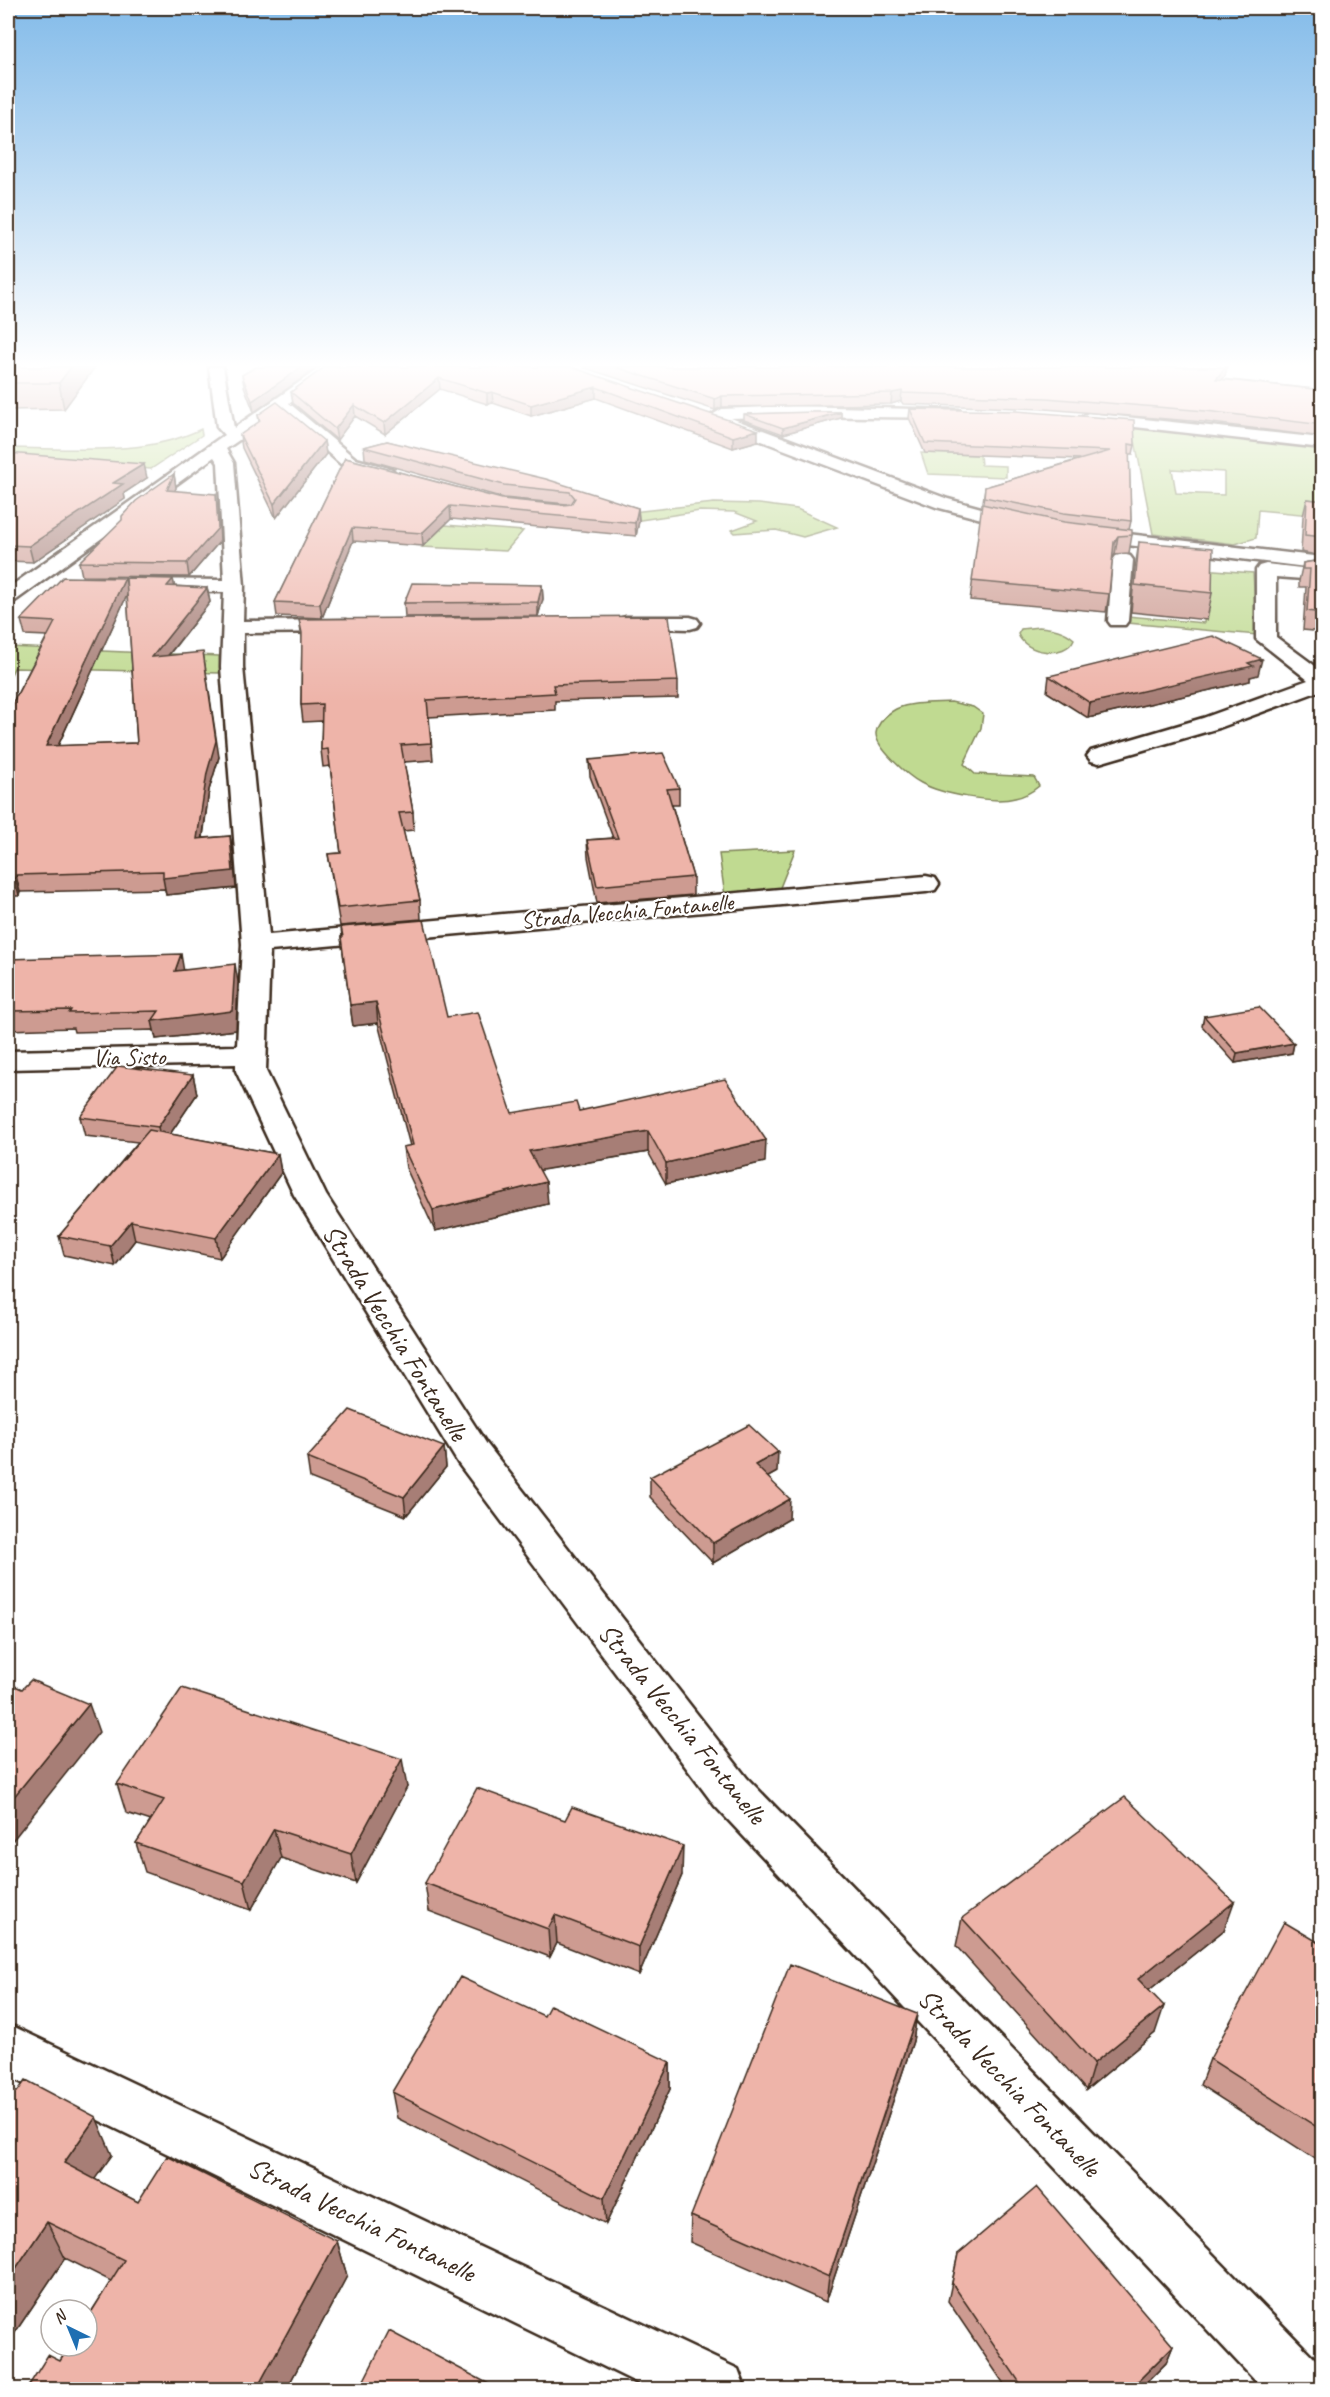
<svg xmlns="http://www.w3.org/2000/svg" width="1330" height="2397" font-family="Caveat,sans-serif">
	<style>
		.green { fill: #c0da91; stroke: #7e8258; stroke-width: 1.5; fill-rule: evenodd }
		.lines { fill: none; stroke-linecap: round; stroke-linejoin: round }
		.minor-casing { stroke: #3b2a1e; stroke-width: 5 }
		.minor { fill: #fff; fill-rule: evenodd }
		.wall { fill: #cd9b91; stroke: #3b2a1e; stroke-width: 1.5; fill-rule: evenodd }
		.shaded-wall { fill: #a77e76; stroke: #3b2a1e; stroke-width: 1.5 }
		.building { fill: #eeb4a9; stroke: #3b2a1e; stroke-width: 1.5 }
		.labels { text-anchor: middle; stroke-width: 4.5; stroke-linejoin: round; paint-order: stroke }
		.street-label { font-size: 24px; fill: #3b2a1e; stroke: #fff }
		.near-street-label { font-size: 28px; fill: #3b2a1e; stroke: #fff }
	</style>
	<rect width="100%" height="100%" fill="#fff"/>
	<filter id="ink" filterUnits="userSpaceOnUse"><feTurbulence type="fractalNoise" baseFrequency=".0167" numOctaves="2"/><feDisplacementMap in="SourceGraphic" scale="12" xChannelSelector="R" yChannelSelector="G"/><feConvolveMatrix kernelMatrix="1 2 1 2 8 2 1 2 1" color-interpolation-filters="sRGB"/></filter>
	<g filter="url(#ink)">
		<path class="green" d="M 1132,425 L 1322,446 L 1322,516 L 1258,510 L 1256,538 L 1235,544 L 1153,534 ZM 1172,469 L 1224,472 L 1224,495 L 1176,493 Z
			M 201,429 L 202,435 L 151,469 L 8,458 L 8,448 C 69,448 145,457 201,429 Z
			M 921,453 L 980,455 L 981,465 L 1006,466 L 1006,477 L 928,474 Z
			M 714,503 L 759,504 L 797,509 L 837,527 L 803,537 L 776,530 L 735,533 L 732,530 L 757,521 L 734,512 L 700,511 L 634,521 L 614,514 Z
			M 445,525 L 523,531 L 506,551 L 422,547 Z
			M 1137,564 L 1253,573 L 1257,635 L 1128,623 L 1128,616 L 1204,623 L 1206,603 Z
			M 1039,627 C 1052,628 1064,630 1074,639 C 1066,659 1025,654 1018,634 L 1021,629 Z
			M 8,647 L 219,656 L 220,673 L 14,668 L 8,681 Z
			M 951,702 L 973,707 L 983,714 L 981,728 L 964,764 L 975,774 L 1034,777 L 1039,786 C 1032,792 1025,796 1015,798 C 993,804 941,794 921,783 C 909,777 875,747 876,733 C 878,722 887,714 896,709 C 911,702 934,703 951,702 Z
			M 795,850 L 779,890 L 725,896 L 719,854 Z"/>
		<g class="lines">
			<g class="minor-casing">
				<path id="minor" d="M 209,367 L 223,367 L 234,428 L 321,367 L 337,367 L 289,403 L 356,459 L 392,469 L 395,473 L 392,477 L 386,478 L 344,467 L 281,411 L 226,449 L 234,463 L 244,586 L 243,621 L 346,620 L 353,622 L 356,626 L 353,630 L 346,632 L 243,633 L 243,667 L 269,935 L 926,876 L 935,878 L 939,884 L 935,890 L 926,892 L 270,951 L 266,1071 L 326,1195 L 486,1443 L 747,1778 L 1322,2366 L 1322,2390 L 1264,2390 L 715,1806 L 458,1463 L 294,1195 L 236,1071 L 236,1064 L 8,1069 L 8,1051 L 237,1046 L 242,944 L 221,667 L 224,592 L 131,591 L 124,589 L 121,585 L 124,581 L 131,579 L 224,580 L 218,463 L 214,457 L 15,601 L 8,603 L 8,588 L 224,435 L 217,427 Z
					M 791,406 L 959,410 L 961,413 L 959,416 L 953,418 L 791,416 L 731,418 L 948,499 L 1029,521 L 1032,525 L 1029,529 L 1023,530 L 936,507 L 709,421 L 707,418 L 722,409 Z
					M 1088,413 L 1322,438 L 1322,448 L 1082,421 L 1080,418 Z
					M 1086,529 L 1322,557 L 1322,569 L 1079,539 L 1077,535 L 1079,531 Z
					M 1123,554 L 1130,556 L 1133,560 L 1128,621 L 1125,625 L 1111,625 L 1108,621 L 1113,560 L 1116,556 Z
					M 1266,564 L 1310,569 L 1313,573 L 1310,577 L 1303,579 L 1276,577 L 1276,637 L 1322,671 L 1322,690 L 1219,728 L 1099,763 L 1091,761 L 1087,756 L 1091,751 L 1203,718 L 1308,680 L 1256,639 L 1256,570 L 1259,566 Z
					M 626,617 L 690,617 L 697,619 L 700,623 L 697,627 L 690,629 L 619,627 L 616,623 L 619,619 Z
					M 8,2024 L 738,2369 L 746,2390 L 652,2390 L 8,2076 Z"/>
			</g>
			<use href="#minor" class="minor"/>
		</g>
		<path class="wall" d="M 8,367 L 95,367 L 64,409 L 8,410 Z
			M 256,367 L 254,412 L 244,386 L 242,375 Z
			M 325,367 L 571,367 L 758,441 L 733,448 L 596,398 L 531,416 L 493,403 L 487,404 L 440,389 L 385,434 L 355,416 L 337,440 L 293,403 L 291,392 Z
			M 582,367 L 1227,367 L 1225,376 L 1222,379 L 1323,390 L 1323,437 L 1204,422 L 1045,409 L 903,404 L 901,401 L 891,404 L 722,407 L 715,410 Z
			M 910,409 L 1135,445 L 1133,454 L 1129,454 L 1131,521 L 1129,530 L 1132,535 L 1129,553 L 1115,554 L 1112,558 L 1109,594 L 1106,612 L 970,600 L 985,487 L 1080,459 L 925,453 L 909,418 Z
			M 841,412 L 841,418 L 783,434 L 744,420 L 744,414 Z
			M 258,415 L 324,441 L 326,454 L 276,518 L 242,448 L 240,435 L 259,422 Z
			M 387,441 L 638,508 L 639,521 L 636,536 L 451,519 L 423,546 L 353,541 L 322,618 L 277,616 L 275,602 L 345,458 L 502,499 L 563,505 L 567,504 L 504,498 L 365,459 L 364,447 Z
			M 8,453 L 147,478 L 124,493 L 125,499 L 33,562 L 8,561 Z
			M 174,474 L 176,488 L 175,490 L 218,507 L 220,541 L 189,577 L 82,576 L 79,562 Z
			M 1307,499 L 1323,501 L 1323,632 L 1303,630 L 1306,587 L 1299,587 L 1299,581 L 1303,563 L 1315,561 L 1316,560 L 1317,555 L 1301,552 L 1303,516 Z
			M 1139,542 L 1212,593 L 1207,620 L 1131,612 L 1135,568 Z
			M 125,578 L 126,583 L 173,579 L 174,586 L 207,588 L 210,602 L 168,656 L 219,757 L 209,790 L 203,838 L 230,836 L 233,852 L 236,888 L 166,895 L 165,889 L 20,892 L 19,896 L 8,896 L 8,712 L 47,636 L 25,635 L 21,620 ZM 127,595 L 137,743 L 58,746 Z
			M 542,585 L 543,599 L 538,616 L 405,617 L 404,603 Z
			M 299,619 L 678,681 L 678,698 L 555,701 L 555,710 L 429,717 L 433,760 L 404,762 L 413,812 L 414,830 L 403,831 L 420,900 L 421,919 L 340,926 L 328,854 L 341,853 L 330,766 L 323,767 L 321,750 L 322,721 L 303,722 L 301,705 L 302,638 Z
			M 1258,675 L 1250,677 L 1250,681 L 1088,718 L 1047,692 L 1049,676 Z
			M 589,760 L 679,788 L 679,805 L 672,805 L 693,877 L 693,895 L 597,903 L 588,857 L 587,840 L 613,838 L 590,776 Z
			M 341,927 L 447,1017 L 512,1113 L 579,1111 L 765,1162 L 666,1184 L 648,1152 L 540,1170 L 548,1204 L 435,1231 L 406,1168 L 403,1147 L 410,1146 L 378,1023 L 353,1026 L 341,937 L 342,937 Z
			M 8,959 L 184,970 L 238,982 L 236,1030 L 156,1039 L 154,1030 L 74,1032 L 73,1028 L 8,1030 Z
			M 1204,1016 L 1294,1043 L 1292,1053 L 1235,1063 L 1202,1026 Z
			M 193,1075 L 197,1094 L 170,1134 L 278,1154 L 281,1173 L 220,1258 L 135,1240 L 115,1266 L 64,1255 L 59,1236 L 138,1142 L 85,1136 L 80,1117 Z
			M 444,1447 L 446,1467 L 406,1516 L 310,1478 L 307,1458 Z
			M 777,1472 L 768,1477 L 789,1519 L 713,1563 L 650,1497 L 650,1477 Z
			M 117,1784 L 407,1787 L 356,1883 L 281,1858 L 251,1910 L 145,1872 L 136,1843 L 151,1821 L 126,1813 Z
			M 565,1820 L 682,1875 L 639,1975 L 557,1943 L 550,1957 L 429,1911 L 425,1883 Z
			M 962,1918 L 1224,1930 L 1149,1990 L 1155,2033 L 1086,2090 L 956,1946 Z
			M 1323,1945 L 1323,2164 L 1200,2085 L 1210,2059 Z
			M 917,2014 L 913,2041 L 826,2302 L 690,2242 L 691,2216 Z
			M 670,2062 L 670,2089 L 606,2224 L 397,2118 L 392,2092 Z
			M 8,2088 L 112,2155 L 94,2179 L 138,2202 L 337,2241 L 347,2276 L 286,2390 L 26,2390 L 60,2361 L 111,2281 L 65,2258 L 8,2343 Z
			M 958,2254 L 1173,2346 L 1166,2363 L 1139,2390 L 1008,2390 L 948,2301 Z"/>
		<path class="shaded-wall" d="M 71,367 L 95,367 L 64,409 L 59,383 Z
			M 302,367 L 318,367 L 254,412 L 252,401 Z
			M 1226,367 L 1227,367 L 1225,376 L 1214,389 L 1216,379 Z
			M 439,378 L 440,389 L 385,434 L 384,423 Z
			M 596,387 L 596,398 L 531,416 L 531,405 Z
			M 902,391 L 901,401 L 891,404 L 892,393 Z
			M 492,392 L 493,403 L 487,404 L 487,393 Z
			M 722,396 L 722,407 L 715,410 L 715,399 Z
			M 354,405 L 355,416 L 337,440 L 335,429 Z
			M 841,412 L 841,418 L 783,434 L 783,428 Z
			M 758,430 L 758,441 L 733,448 L 733,437 Z
			M 324,441 L 326,454 L 276,518 L 274,504 Z
			M 144,464 L 147,478 L 124,493 L 125,499 L 33,562 L 29,546 L 113,483 Z
			M 174,474 L 176,488 L 169,503 L 167,490 Z
			M 216,494 L 218,507 L 220,541 L 189,577 L 187,563 Z
			M 450,506 L 451,519 L 423,546 L 422,533 Z
			M 638,508 L 639,521 L 636,536 L 635,523 Z
			M 352,528 L 353,541 L 322,618 L 320,604 Z
			M 1118,536 L 1115,554 L 1111,560 L 1114,542 Z
			M 125,578 L 128,593 L 50,763 L 46,746 Z
			M 173,579 L 176,593 L 167,586 Z
			M 542,585 L 543,599 L 538,616 L 538,602 Z
			M 207,588 L 210,602 L 154,673 L 152,657 Z
			M 203,652 L 219,757 L 209,790 L 200,856 L 197,839 Z
			M 1262,659 L 1258,675 L 1250,677 L 1250,681 L 1088,718 L 1090,703 Z
			M 230,836 L 233,852 L 236,888 L 166,895 L 163,878 Z
			M 16,875 L 20,892 L 19,896 L 15,878 Z
			M 181,954 L 184,972 L 175,971 Z
			M 235,964 L 238,982 L 236,1030 L 156,1039 L 152,1021 Z
			M 376,1002 L 378,1023 L 353,1026 L 350,1005 Z
			M 1294,1043 L 1292,1053 L 1235,1063 L 1237,1053 Z
			M 193,1075 L 197,1094 L 162,1146 L 158,1127 Z
			M 648,1131 L 648,1152 L 530,1172 L 529,1151 Z
			M 766,1140 L 765,1162 L 666,1184 L 666,1163 Z
			M 278,1154 L 281,1173 L 220,1258 L 216,1238 Z
			M 546,1182 L 548,1204 L 435,1231 L 433,1210 Z
			M 131,1221 L 135,1240 L 115,1266 L 110,1246 Z
			M 444,1447 L 446,1467 L 406,1516 L 404,1497 Z
			M 778,1452 L 777,1472 L 754,1485 L 755,1465 Z
			M 790,1499 L 789,1519 L 713,1563 L 713,1543 Z
			M 89,1704 L 99,1732 L 8,1846 L 8,1804 Z
			M 402,1759 L 407,1787 L 356,1883 L 351,1854 Z
			M 274,1829 L 281,1858 L 251,1910 L 244,1881 Z
			M 683,1846 L 682,1875 L 639,1975 L 639,1947 Z
			M 1234,1902 L 1224,1930 L 1129,2006 L 1138,1979 Z
			M 555,1915 L 557,1943 L 550,1957 L 548,1929 Z
			M 1164,2006 L 1155,2033 L 1086,2090 L 1094,2063 Z
			M 917,2014 L 913,2041 L 826,2302 L 829,2277 Z
			M 670,2062 L 670,2089 L 606,2224 L 604,2198 Z
			M 96,2117 L 112,2155 L 80,2200 L 64,2163 Z
			M 47,2222 L 65,2258 L 8,2343 L 8,2280 Z
			M 337,2241 L 347,2276 L 286,2390 L 256,2390 Z
			M 1173,2346 L 1166,2363 L 1139,2390 L 1129,2390 Z"/>
		<path class="building" d="M 8,367 L 71,367 L 59,383 L 8,383 Z
			M 256,367 L 302,367 L 252,401 L 242,375 Z
			M 325,367 L 571,367 L 758,430 L 733,437 L 596,387 L 531,405 L 492,392 L 487,393 L 439,378 L 384,423 L 354,405 L 335,429 L 291,392 Z
			M 615,367 L 1226,367 L 1216,379 L 1323,390 L 1323,425 L 1206,411 L 1046,398 L 903,393 L 902,391 L 892,393 L 722,396 L 715,399 Z
			M 277,402 L 324,441 L 274,504 L 240,435 L 260,421 L 258,415 Z
			M 910,409 L 1016,411 L 1134,420 L 1135,445 L 1129,444 L 1131,521 L 1064,513 L 984,497 L 985,487 L 1110,451 L 925,443 Z
			M 813,412 L 841,412 L 783,428 L 744,414 Z
			M 387,441 L 546,479 L 638,508 L 635,523 L 450,506 L 422,533 L 352,528 L 320,604 L 275,602 L 345,458 L 502,499 L 563,505 L 571,504 L 575,498 L 570,492 L 504,485 L 364,447 Z
			M 8,453 L 144,464 L 113,483 L 123,484 L 29,546 L 8,545 Z
			M 174,474 L 167,490 L 216,494 L 218,528 L 187,563 L 79,562 L 122,520 L 122,516 L 136,501 Z
			M 1307,499 L 1323,501 L 1323,537 L 1305,535 Z
			M 982,504 L 1064,522 L 1132,530 L 1132,535 L 1118,536 L 1114,542 L 1109,594 L 972,581 Z
			M 1139,542 L 1213,548 L 1212,593 L 1135,585 Z
			M 1318,553 L 1323,553 L 1323,613 L 1307,611 L 1310,569 L 1303,569 L 1303,563 L 1315,561 L 1319,557 Z
			M 63,577 L 125,578 L 46,746 L 137,743 L 126,578 L 173,579 L 167,586 L 207,588 L 152,657 L 203,652 L 216,741 L 207,773 L 197,839 L 230,836 L 233,871 L 163,878 L 163,871 L 16,875 L 15,878 L 8,879 L 8,712 L 55,622 L 21,620 Z
			M 412,583 L 542,585 L 538,602 L 404,603 Z
			M 669,616 L 678,681 L 553,685 L 555,693 L 427,700 L 431,743 L 401,745 L 413,812 L 399,813 L 420,900 L 338,908 L 328,854 L 341,853 L 328,749 L 321,750 L 322,704 L 301,705 L 302,633 L 299,619 Z
			M 1213,636 L 1262,659 L 1248,663 L 1253,666 L 1090,703 L 1049,676 Z
			M 663,753 L 679,788 L 667,789 L 693,877 L 597,886 L 587,840 L 618,838 L 589,760 Z
			M 424,920 L 447,1017 L 478,1012 L 512,1113 L 576,1102 L 579,1111 L 725,1079 L 766,1140 L 666,1163 L 648,1131 L 529,1151 L 546,1182 L 433,1210 L 403,1147 L 413,1145 L 376,1002 L 350,1005 L 341,937 L 343,937 L 341,927 Z
			M 181,954 L 175,971 L 235,964 L 232,1011 L 152,1021 L 159,1011 L 69,1013 L 71,1010 L 8,1011 L 8,959 Z
			M 1259,1007 L 1294,1043 L 1237,1053 L 1204,1016 Z
			M 118,1066 L 193,1075 L 158,1127 L 80,1117 Z
			M 149,1130 L 278,1154 L 216,1238 L 131,1221 L 110,1246 L 59,1236 Z
			M 350,1410 L 444,1447 L 404,1497 L 307,1458 Z
			M 749,1425 L 778,1452 L 755,1465 L 790,1499 L 713,1543 L 650,1477 Z
			M 31,1680 L 89,1704 L 8,1804 L 8,1683 L 22,1689 Z
			M 182,1688 L 402,1759 L 351,1854 L 274,1829 L 244,1881 L 136,1843 L 164,1800 L 117,1784 Z
			M 477,1788 L 565,1820 L 572,1807 L 683,1846 L 639,1947 L 555,1915 L 548,1929 L 425,1883 Z
			M 1125,1797 L 1234,1902 L 1138,1979 L 1164,2006 L 1094,2063 L 962,1918 Z
			M 1284,1922 L 1323,1945 L 1323,2131 L 1210,2059 Z
			M 790,1964 L 917,2014 L 829,2277 L 691,2216 Z
			M 460,1977 L 544,2016 L 550,2005 L 670,2062 L 604,2198 L 392,2092 Z
			M 26,2080 L 96,2117 L 64,2163 L 138,2202 L 167,2156 L 337,2241 L 256,2390 L 26,2390 L 48,2355 L 60,2361 L 70,2346 L 87,2346 L 87,2319 L 124,2260 L 47,2222 L 8,2280 L 8,2088 L 17,2092 Z
			M 1037,2187 L 1173,2346 L 1129,2390 L 1035,2390 L 1020,2383 L 952,2283 L 958,2254 Z
			M 389,2331 L 500,2390 L 359,2390 Z"/>
	</g>
	<linearGradient id="sky" x2="0" y2="1"><stop stop-color="#83bbe9"/><stop offset="0.52" stop-color="#fff"/><stop offset="1" stop-color="#fff" stop-opacity="0"/></linearGradient>
	<rect width="1330" height="702" fill="url(#sky)"/>
	<g class="labels">
		<g class="street-label">
			<text transform="translate(627 911) rotate(-5)" y="8">Strada Vecchia Fontanelle</text>
			<text transform="translate(129 1057) rotate(-1)" y="8">Via Sisto</text>
		</g>
		<g class="near-street-label">
			<text transform="translate(396 1332) rotate(58)" y="10">Strada Vecchia Fontanelle</text>
			<text transform="translate(683 1723) rotate(51)" y="10">Strada Vecchia Fontanelle</text>
			<text transform="translate(1010 2082) rotate(46)" y="10">Strada Vecchia Fontanelle</text>
			<text transform="translate(362 2219) rotate(26)" y="10">Strada Vecchia Fontanelle</text>
		</g>
	</g>
	<rect width="1330" height="2397" fill="none" stroke="#fff" stroke-width="30"/>
	<rect x="15" y="15" width="1300" height="2367" fill="none" stroke="#3b2a1e" stroke-width="2" filter="url(#ink)"/>
	<g transform="translate(69 2328) rotate(317)"><circle r="28" fill="#ffffff" stroke="#b1aaa5" stroke-width="1.5"/>
	<path d="M0-4.5L10 22L0 15L-10 22Z" fill="#1f6fb2"/>
	<text y="-9" font-size="16" font-weight="bold" text-anchor="middle" fill="#3b2a1e">N</text>
	</g>
</svg>
